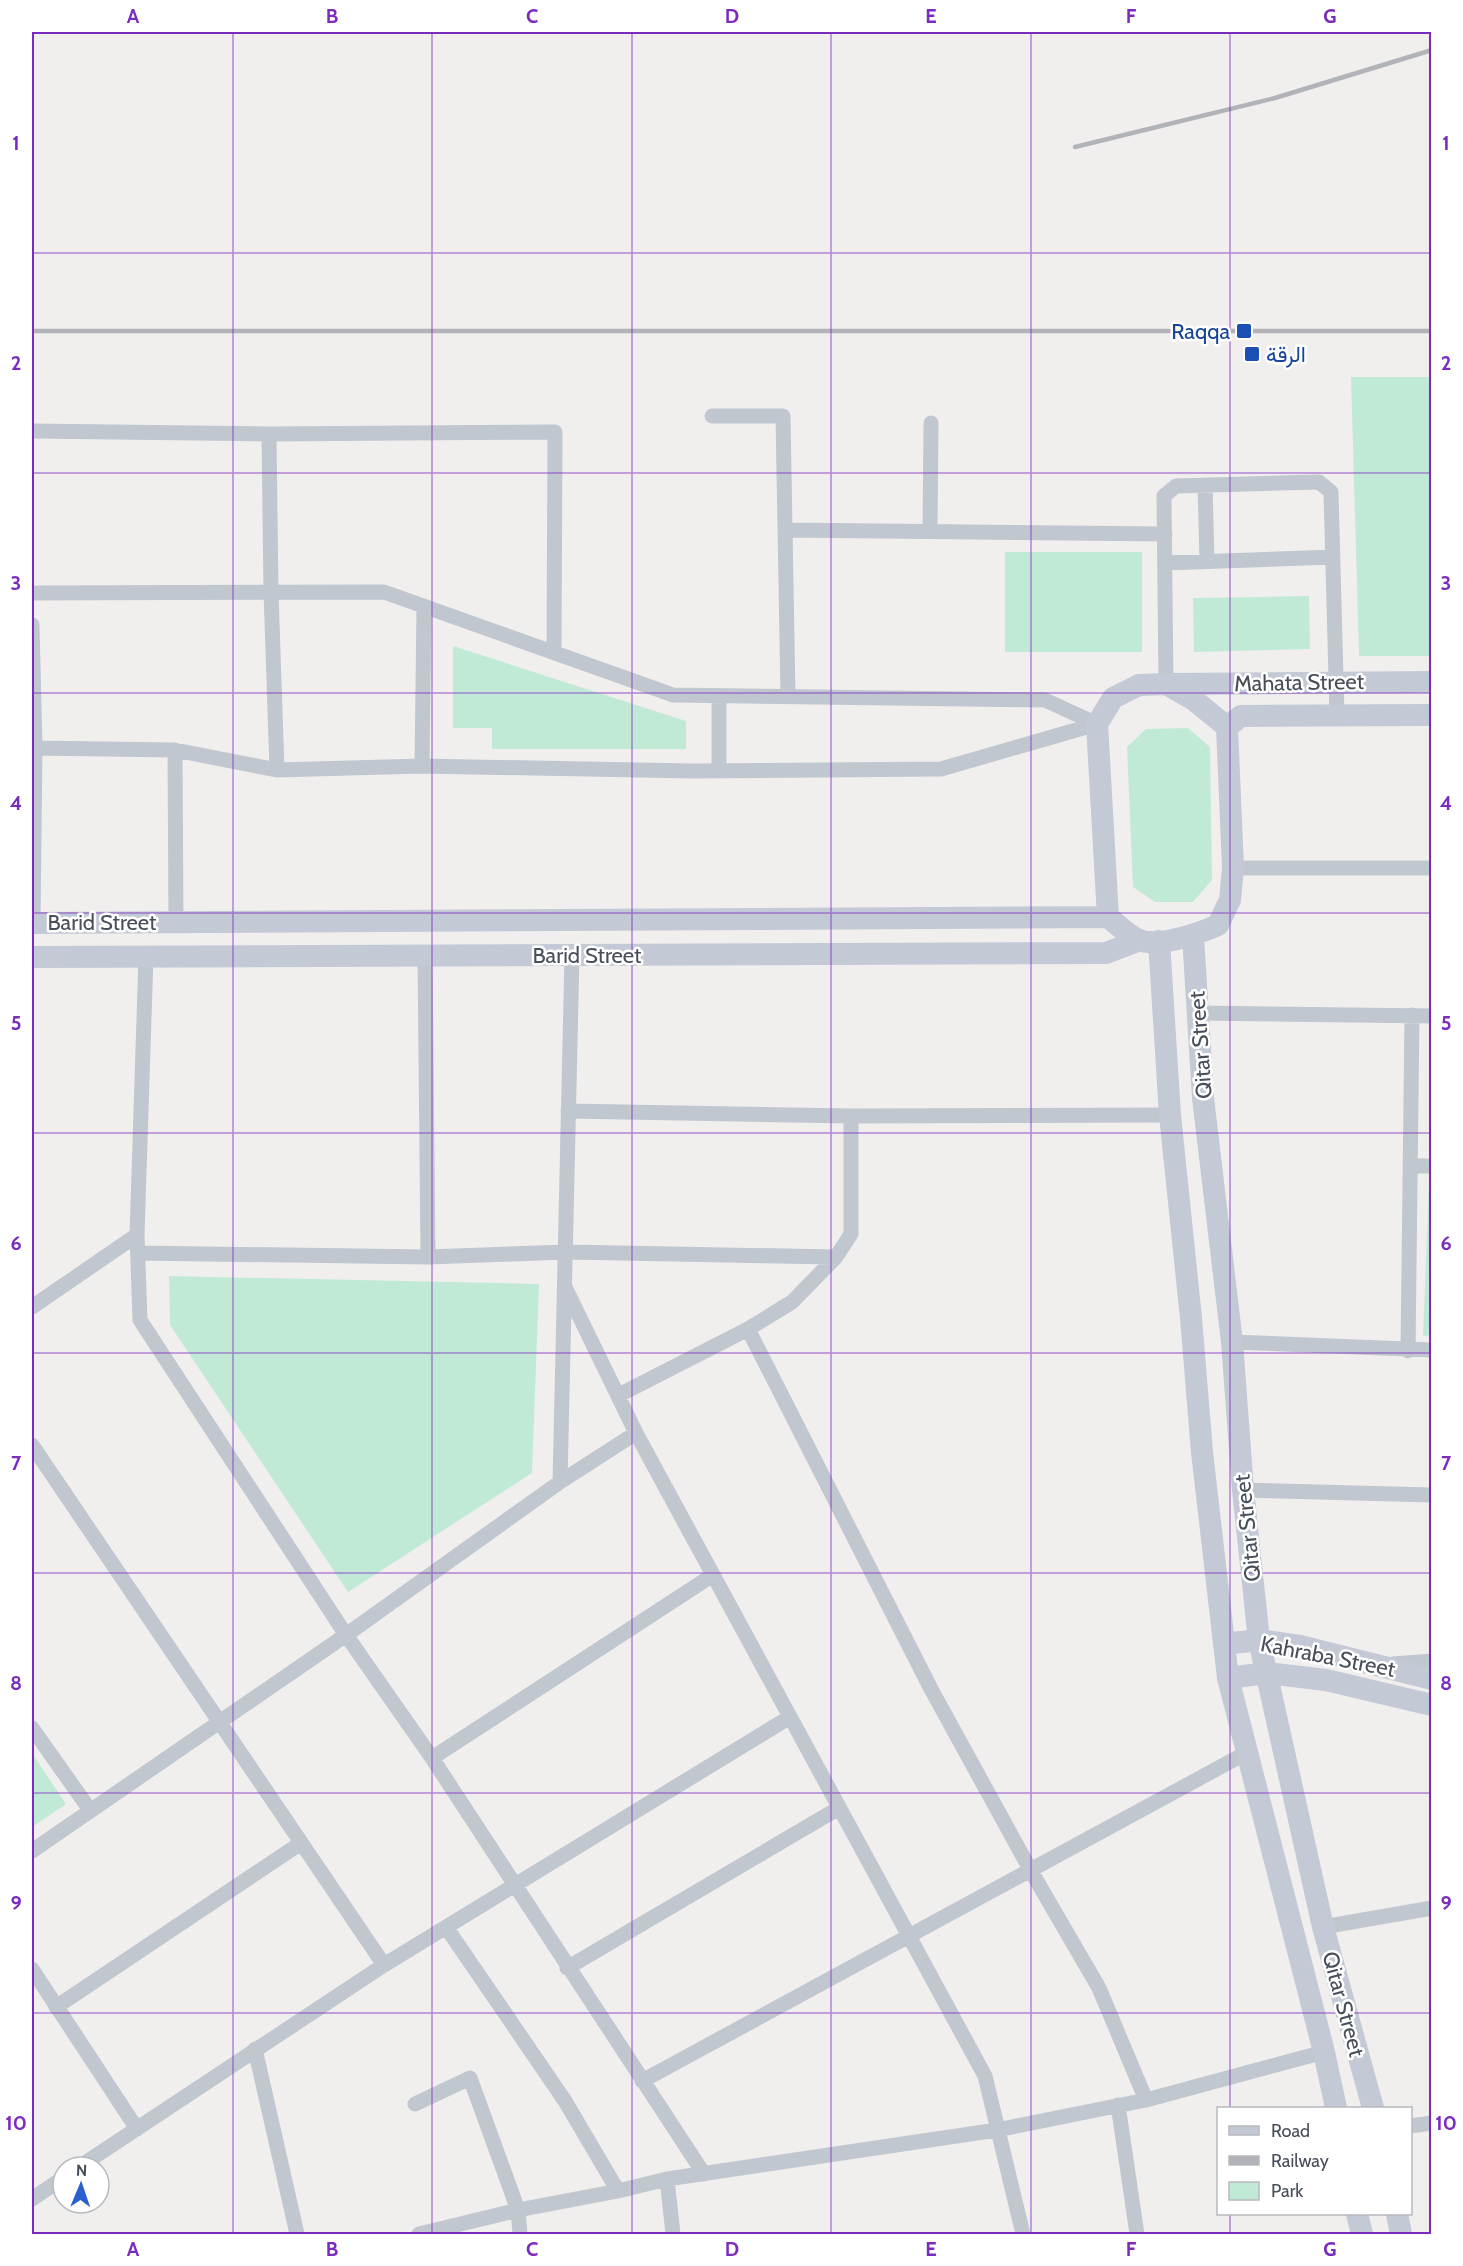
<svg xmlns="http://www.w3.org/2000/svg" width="1463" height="2266" font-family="Cabin,Vazirmatn,sans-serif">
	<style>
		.green { fill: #c1ead6 }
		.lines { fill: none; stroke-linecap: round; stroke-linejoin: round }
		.minor { stroke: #c0c7cf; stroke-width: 15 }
		.secondary { stroke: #c3c9d5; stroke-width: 22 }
		.rail { stroke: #b1b3b8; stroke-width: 4.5 }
		.grid { fill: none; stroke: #7b2cbf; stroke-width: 1.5; stroke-opacity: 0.55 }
		.transit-dot { fill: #1a4fb4; stroke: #fff; stroke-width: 2 }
		.labels { text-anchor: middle; stroke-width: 5; stroke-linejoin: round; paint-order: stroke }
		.transit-label { font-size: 22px; fill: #164399; stroke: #fff; text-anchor: end }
		.street-label { font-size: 22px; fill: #484f5a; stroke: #fff }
		.neatline { fill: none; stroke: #7b2cbf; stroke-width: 2 }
		.grid-label { font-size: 20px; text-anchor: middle; font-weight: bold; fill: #7b2cbf }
	</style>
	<rect width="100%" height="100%" fill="#f1efee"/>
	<path class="green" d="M 1351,377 L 1431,377 L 1431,656 L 1359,656 Z
		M 1005,552 L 1142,552 L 1142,652 L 1005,652 Z
		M 1309,596 L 1310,649 L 1194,652 L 1193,598 Z
		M 453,646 L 686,721 L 686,749 L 492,749 L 492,728 L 453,728 Z
		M 1188,728 L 1210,747 L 1212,880 L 1193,902 L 1155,902 L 1133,887 L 1127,747 L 1146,729 Z
		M 1429,1182 L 1432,1182 L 1432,1335 L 1423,1336 Z
		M 169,1276 L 539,1284 L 532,1473 L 348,1592 L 170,1325 Z
		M 32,1753 L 66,1804 L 32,1827 Z"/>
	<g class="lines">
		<path class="minor" d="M 712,416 L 783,416 L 788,696
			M 32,431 L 269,434 L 555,432 L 554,653
			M 269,434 L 271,592 L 277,770
			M 1205,485 L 1207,561
			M 786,530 L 1165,534
			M 930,531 L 931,423
			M 1165,563 L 1333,557
			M 32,593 L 384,592 L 673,695 L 1045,700 L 1097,724
			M 32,625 L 35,747 L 33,923
			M 1166,684 L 1164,496 L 1176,486 L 1319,482 L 1331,492 L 1337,715
			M 719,696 L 719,770
			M 32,748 L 175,750 L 277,770 L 422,766 L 692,771 L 941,769 L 1097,724
			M 175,750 L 176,922
			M 422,766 L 424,606
			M 1233,868 L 1432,868
			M 425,956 L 428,1257
			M 1197,1013 L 1432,1016
			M 568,1111 L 851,1116 L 1170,1115
			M 1410,1166 L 1432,1166
			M 137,1235 L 140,1320 L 346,1635 L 432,1758 L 704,2174
			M 138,1253 L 428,1257 L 567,1252 L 836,1257
			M 565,1287 L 636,1433 L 985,2076 L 1023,2234
			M 32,1307 L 137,1235 L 146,956
			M 748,1329 L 931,1689 L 1031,1871 L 1099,1988 L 1146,2100
			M 1232,1342 L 1432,1350
			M 1408,1351 L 1412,1015
			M 619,1395 L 748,1329 L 792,1302 L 836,1257 L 851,1234 L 851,1116
			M 32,1445 L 384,1965
			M 560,1482 L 572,955
			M 1243,1490 L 1432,1495
			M 1393,1664 L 1432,1661
			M 32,1728 L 90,1810
			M 432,1758 L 713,1575
			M 32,1851 L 346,1635 L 560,1482 L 636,1433
			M 446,1927 L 565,2101 L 618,2191
			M 1323,1927 L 1432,1908
			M 567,1968 L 839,1808
			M 32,1969 L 137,2129
			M 56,2007 L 301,1843
			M 255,2049 L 297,2234
			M 642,2081 L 1246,1753
			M 415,2104 L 470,2078 L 518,2210 L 520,2234
			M 1118,2105 L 1137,2234
			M 1410,2126 L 1432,2123
			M 79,2167 L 384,1965 L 790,1717
			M 667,2179 L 673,2234
			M 32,2199 L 63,2178
			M 419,2234 L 518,2210 L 618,2191 L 667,2179 L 997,2130 L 1146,2100 L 1324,2052"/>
		<path class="secondary" d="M 1166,684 L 1194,700 L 1227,727 L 1233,868 L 1230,900 L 1218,925 C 1200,933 1159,948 1139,940 C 1128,935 1117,924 1108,917 L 1097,724 L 1113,698 L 1139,685 L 1166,684 L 1432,682
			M 1227,727 L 1241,716 L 1432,715
			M 32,923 L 1108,917
			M 1193,936 L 1203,1098 L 1232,1342 L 1243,1490 L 1259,1640 L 1323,1927 L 1373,2108
			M 1159,941 L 1170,1115 L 1191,1318 L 1202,1452 L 1228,1678 L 1324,2052 L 1336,2108
			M 32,957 L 1106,953 L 1140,940
			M 1224,1644 L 1259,1640 L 1300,1646 L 1432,1679
			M 1228,1678 L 1267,1673 L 1326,1680 L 1432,1705
			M 1357,2214 L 1362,2234
			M 1397,2214 L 1401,2234"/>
		<path class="rail" d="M 1075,147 L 1275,98 L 1432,50
			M 32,331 L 1432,331"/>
	</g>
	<path class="grid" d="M 233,32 L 233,2234M 432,32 L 432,2234M 632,32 L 632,2234M 831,32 L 831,2234M 1031,32 L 1031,2234M 1230,32 L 1230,2108M 32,253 L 1432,253M 32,473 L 1432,473M 32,693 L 1432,693M 32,913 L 1432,913M 32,1133 L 1432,1133M 32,1353 L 1432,1353M 32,1573 L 1432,1573M 32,1793 L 1432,1793M 32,2013 L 1432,2013M 1230,2214 L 1230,2234"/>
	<g class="transit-dot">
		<rect x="1236" y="323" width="16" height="16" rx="3"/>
		<rect x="1244" y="346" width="16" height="16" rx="3"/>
	</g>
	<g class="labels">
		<g class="transit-label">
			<text x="1230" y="339">Raqqa</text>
			<text x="1266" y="362" text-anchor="start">الرقة</text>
		</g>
		<g class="street-label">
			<text transform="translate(1299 682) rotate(-1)" y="8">Mahata Street</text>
			<text x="102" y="930">Barid Street</text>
			<text x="587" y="963">Barid Street</text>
			<text transform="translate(1200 1045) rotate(-94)" y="8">Qitar Street</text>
			<text transform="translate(1247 1528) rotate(-96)" y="8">Qitar Street</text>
			<text transform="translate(1328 1656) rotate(11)" y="8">Kahraba Street</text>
			<text transform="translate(1344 2004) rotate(75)" y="8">Qitar Street</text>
		</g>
	</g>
	<rect width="1463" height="2266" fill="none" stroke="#ffffff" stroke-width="66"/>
	<rect x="1217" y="2107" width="195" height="108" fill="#ffffff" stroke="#b6b9bd" stroke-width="1.5"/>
	<rect x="1229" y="2126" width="30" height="9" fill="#c3c9d5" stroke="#b6b9bd" stroke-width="1.5"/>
	<text x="1271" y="2137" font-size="18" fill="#484f5a">Road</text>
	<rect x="1229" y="2156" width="30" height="9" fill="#b1b3b8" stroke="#b6b9bd" stroke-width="1.5"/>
	<text x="1271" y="2167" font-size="18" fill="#484f5a">Railway</text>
	<rect x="1229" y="2182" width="30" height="18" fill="#c1ead6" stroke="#b6b9bd" stroke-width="1.5"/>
	<text x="1271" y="2197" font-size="18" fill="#484f5a">Park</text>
	<g transform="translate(81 2185) rotate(2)"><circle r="28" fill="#ffffff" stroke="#b6b9bd" stroke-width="1.5"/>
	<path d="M0-4.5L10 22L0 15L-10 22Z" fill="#2b5fce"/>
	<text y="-9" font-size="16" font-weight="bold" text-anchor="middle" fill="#484f5a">N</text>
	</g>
	<rect x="33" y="33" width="1397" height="2200" class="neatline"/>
	<g class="grid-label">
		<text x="133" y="23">A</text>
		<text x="332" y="23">B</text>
		<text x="532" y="23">C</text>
		<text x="732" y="23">D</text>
		<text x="931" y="23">E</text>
		<text x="1131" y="23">F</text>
		<text x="1330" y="23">G</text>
		<text x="16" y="150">1</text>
		<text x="1446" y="150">1</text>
		<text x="16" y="370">2</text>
		<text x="1446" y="370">2</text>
		<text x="16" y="590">3</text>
		<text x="1446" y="590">3</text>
		<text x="16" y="810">4</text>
		<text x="1446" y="810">4</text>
		<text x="16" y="1030">5</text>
		<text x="1446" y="1030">5</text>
		<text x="16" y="1250">6</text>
		<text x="1446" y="1250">6</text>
		<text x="16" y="1470">7</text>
		<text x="1446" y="1470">7</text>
		<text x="16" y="1690">8</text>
		<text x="1446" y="1690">8</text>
		<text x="16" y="1910">9</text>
		<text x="1446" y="1910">9</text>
		<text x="16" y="2130">10</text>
		<text x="1446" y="2130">10</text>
		<text x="133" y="2256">A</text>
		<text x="332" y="2256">B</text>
		<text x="532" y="2256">C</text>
		<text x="732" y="2256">D</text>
		<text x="931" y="2256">E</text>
		<text x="1131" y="2256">F</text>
		<text x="1330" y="2256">G</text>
	</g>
</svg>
